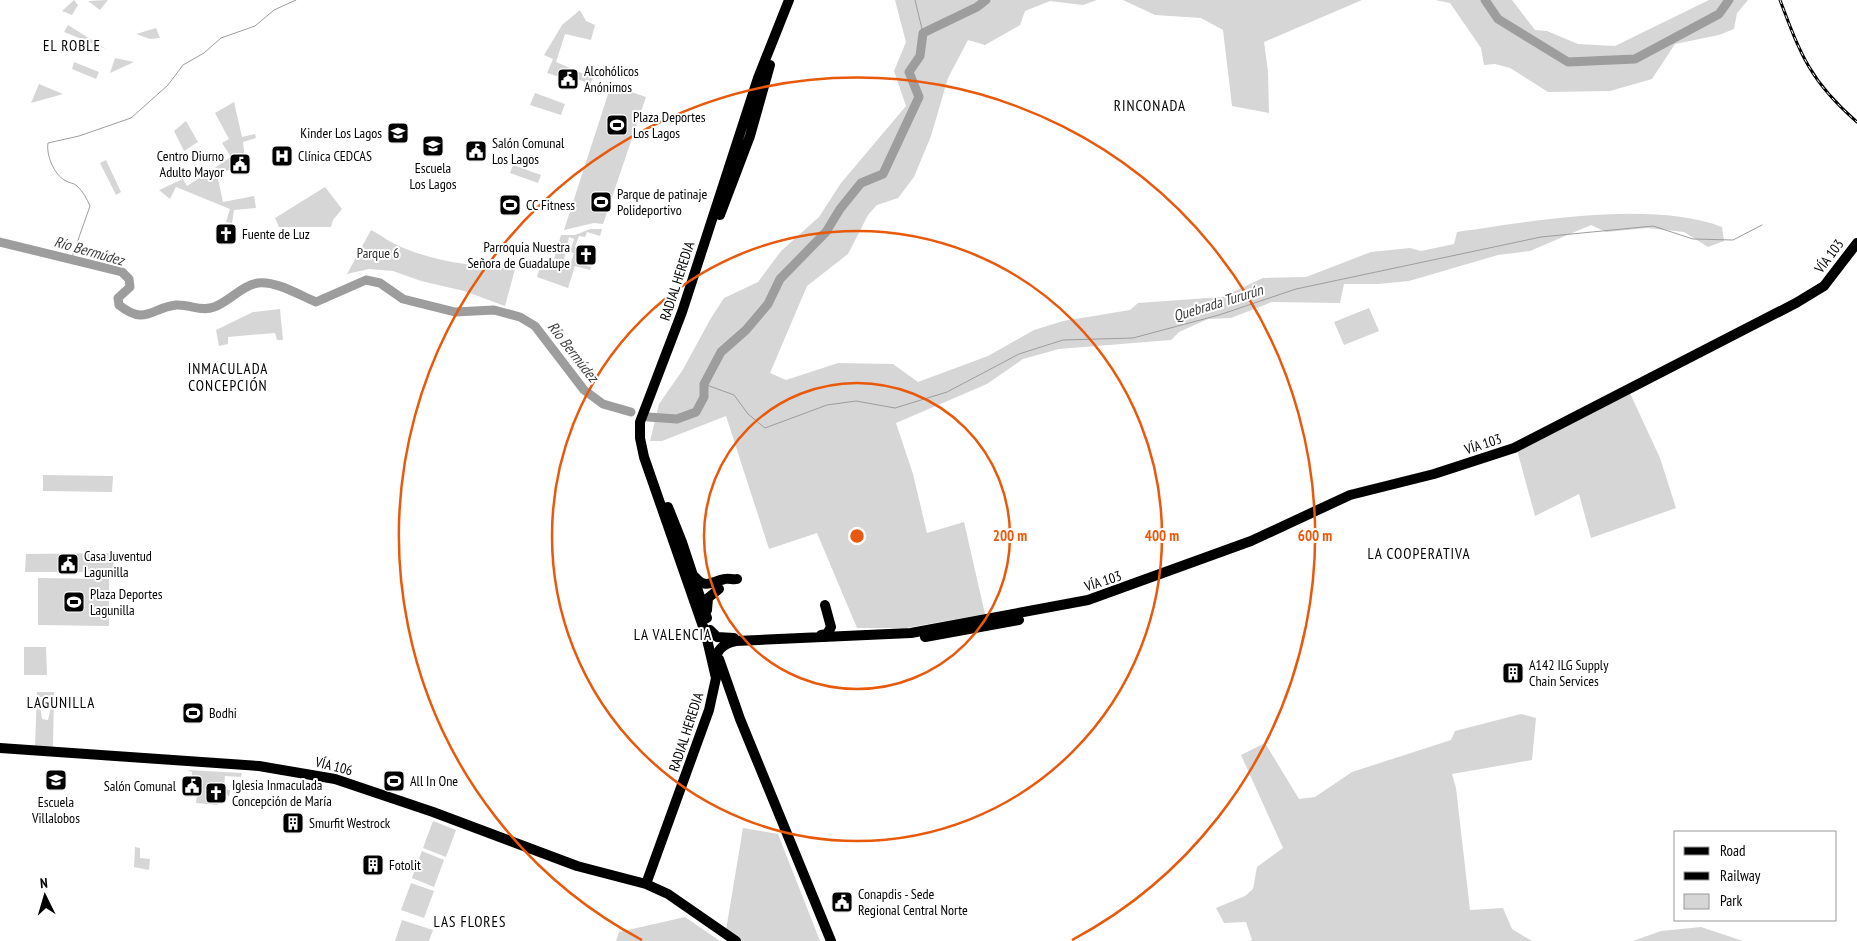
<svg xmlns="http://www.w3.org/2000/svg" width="1857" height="941" font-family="'PT Sans Narrow',sans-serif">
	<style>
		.green { fill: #d6d6d6; fill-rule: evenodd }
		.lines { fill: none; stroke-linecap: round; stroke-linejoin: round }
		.stream { stroke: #9d9d9d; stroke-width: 1 }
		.river { stroke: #9d9d9d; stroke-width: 9 }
		.major { stroke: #000; stroke-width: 10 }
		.rail-casing { stroke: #000; stroke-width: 3 }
		.rail { stroke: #fff; stroke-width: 1; stroke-dasharray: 4; stroke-linecap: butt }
		.ring { fill: none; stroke: #e8590c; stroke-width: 2.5 }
		.labels { text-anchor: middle; stroke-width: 4; stroke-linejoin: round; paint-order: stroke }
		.poi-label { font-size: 14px; fill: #000; stroke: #fff; text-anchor: start }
		.park-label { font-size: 14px; fill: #2d2d2d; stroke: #fff }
		.street-label { font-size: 14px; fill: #000; stroke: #fff }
		.neighbourhood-label { font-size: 15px; letter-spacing: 1px; fill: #000; stroke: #fff }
		.water-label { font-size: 15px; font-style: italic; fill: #3e3e3e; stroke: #fff }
		.centre { fill: #e8590c; stroke: #fff; stroke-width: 2.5 }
		.ring-label { font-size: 15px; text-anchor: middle; font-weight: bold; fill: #e8590c; stroke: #fff; stroke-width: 4; stroke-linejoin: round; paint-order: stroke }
	</style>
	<rect width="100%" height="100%" fill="#fff"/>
	<path class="green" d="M 74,0 L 78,5 L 72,15 L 62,11 Z
		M 108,0 L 100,10 L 88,1 Z
		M 895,0 L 1097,0 L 1083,5 L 1050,1 L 1025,11 L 1020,25 L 985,45 L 968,40 L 948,78 L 931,136 L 914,177 L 898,198 L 877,205 L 868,215 L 848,254 L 807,286 L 770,373 L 786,380 L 838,363 L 893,364 L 918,382 L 988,356 L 1034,330 L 1063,321 L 1130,310 L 1138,303 L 1222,297 L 1263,278 L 1306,277 L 1371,252 L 1410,248 L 1421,251 L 1454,244 L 1457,232 C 1532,221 1651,200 1722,227 L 1724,241 L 1708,247 L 1684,232 L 1647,228 L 1606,232 L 1591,225 L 1530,251 L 1498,255 L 1409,281 L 1378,284 L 1344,284 L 1340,303 L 1272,302 L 1231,318 L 1208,319 L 1179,332 L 1171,340 L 1059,349 L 1023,359 L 987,384 L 896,423 L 913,474 L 927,533 L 964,522 L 985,614 L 906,628 L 857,628 L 817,533 L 769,549 L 726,416 L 662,441 L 650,441 L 659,404 L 682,371 L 711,318 L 724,298 L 758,282 L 781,251 L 819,217 L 841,183 L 906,106 L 894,71 L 906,42 Z
		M 1123,0 L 1362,0 L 1264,42 L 1268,71 L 1269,113 L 1232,106 L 1223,30 L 1201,18 L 1155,15 Z
		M 1435,0 L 1512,0 L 1535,30 L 1547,31 L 1578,44 L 1615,46 L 1709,0 L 1748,0 L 1737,13 L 1734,29 L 1719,35 L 1675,44 L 1652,79 L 1610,91 L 1548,92 L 1510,68 L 1495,64 L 1484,65 L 1481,48 L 1450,3 Z
		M 580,10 L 586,21 L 595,25 L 591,40 L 565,34 L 556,62 L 593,78 L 590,84 L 562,73 L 560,77 L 547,73 L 553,59 L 544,55 L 562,25 Z
		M 68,25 L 106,49 L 64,32 Z
		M 156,28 L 160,38 L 150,39 L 136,34 Z
		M 115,58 L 134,62 L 110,73 Z
		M 74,62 L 99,72 L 96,79 L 72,69 Z
		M 39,84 L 63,94 L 31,103 Z
		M 611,85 L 646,97 L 603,224 L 594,223 L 564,230 Z
		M 535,93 L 565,104 L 561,115 L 530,105 Z
		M 234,102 L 242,137 L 255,134 L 256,138 L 243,142 L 245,159 L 233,162 L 234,168 L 217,174 L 223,202 L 254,196 L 256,208 L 234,210 L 232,223 L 226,222 L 230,209 L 176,187 L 170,199 L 159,190 L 183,179 L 187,186 L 231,157 L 222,143 L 229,139 L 215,113 Z
		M 186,121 L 198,142 L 184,151 L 174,131 Z
		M 106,160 L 121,192 L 116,195 L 100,163 Z
		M 513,165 L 541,175 L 538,183 L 510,173 Z
		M 325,187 L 342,209 L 333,220 L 331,227 L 279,227 L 275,218 Z
		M 590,229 L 602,229 L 600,236 L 587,232 L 585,237 L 579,236 L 575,247 L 579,248 L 575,262 L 591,267 L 590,270 L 575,266 L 568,288 L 537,277 L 540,267 L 551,270 L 561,235 L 575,235 ZM 569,237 L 574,239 L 570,252 L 574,253 L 571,262 L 564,259 Z
		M 371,230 C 381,235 391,243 401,247 C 437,262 477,267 515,269 L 505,306 L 464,291 L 421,281 L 393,271 L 369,269 L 347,274 Z
		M 1369,308 L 1379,331 L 1344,345 L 1334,322 Z
		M 280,309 L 283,340 L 277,340 L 275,333 L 228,337 L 228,344 L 219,346 L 216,330 L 253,312 Z
		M 1629,391 L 1660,458 L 1676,508 L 1591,538 L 1579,494 L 1535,516 L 1517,450 Z
		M 43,475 L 113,476 L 112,492 L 43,491 Z
		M 114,553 L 113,572 L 25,572 L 26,554 Z
		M 38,578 L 109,579 L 109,626 L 38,625 Z
		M 24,647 L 46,647 L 47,675 L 24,675 Z
		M 37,692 L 54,692 L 53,748 L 35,748 ZM 39,697 L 53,698 L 48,720 L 42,719 Z
		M 1521,714 L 1536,718 L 1532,760 L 1452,774 L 1456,788 L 1470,910 L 1503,908 L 1512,929 L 1532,941 L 1248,941 L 1252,940 L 1246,922 L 1224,923 L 1216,908 L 1245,896 L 1253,889 L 1257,867 L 1283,848 L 1241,755 L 1265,743 L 1299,799 L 1315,797 L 1352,772 L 1451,740 L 1455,731 Z
		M 187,770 L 242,773 L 241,777 L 225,776 L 224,789 L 230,790 L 229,797 L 218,782 L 206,791 L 218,805 L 196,803 L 199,778 L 192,776 L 192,772 Z
		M 433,821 L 456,830 L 446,857 L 423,848 Z
		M 743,828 L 778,834 L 820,941 L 742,941 L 726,930 Z
		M 135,847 L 140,848 L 140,858 L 150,859 L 149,870 L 134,867 Z
		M 422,851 L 444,860 L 434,887 L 412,878 Z
		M 411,883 L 434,891 L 424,918 L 401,910 Z
		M 685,917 L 720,941 L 616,941 L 619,932 Z
		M 402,920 L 433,930 L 429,941 L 395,941 Z
		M 1701,927 L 1743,941 L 1633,941 L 1661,931 Z"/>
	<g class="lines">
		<path class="stream" d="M 915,0 L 923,33
			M 71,260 L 90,206 C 87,199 83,191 77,186 C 74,183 69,183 66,181 C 54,175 46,155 48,143 L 79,136 L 131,118 L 168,85 L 183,65 L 204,53 L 221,38 L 255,26 L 274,10 L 296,0
			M 704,384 L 734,395 L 748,414 L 765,428 L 827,405 L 856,401 L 895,408 L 947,392 L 1019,354 L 1063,340 L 1133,338 L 1219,315 L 1296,289 L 1541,237 L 1653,226 L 1693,239 L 1733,240 L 1762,225"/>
		<path class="river" d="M 1485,0 L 1498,19 L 1568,62 L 1635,59 L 1719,14 L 1729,0
			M 0,242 L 122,272 L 129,279 L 130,287 L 118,298 L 119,305 C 145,326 151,308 176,305 C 189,304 201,312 214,307 C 229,302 242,285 258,283 C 277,281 299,295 316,302 L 366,280 L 380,283 L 403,299 L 455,312 L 494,310 L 520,317 L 535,326 L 584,390 L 603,404 L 631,412
			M 648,417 L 677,419 L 696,412 L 704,397 L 704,384 L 721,352 L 746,330 L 768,304 L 780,279 L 826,232 L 840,209 L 861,183 L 883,174 L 919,97 L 909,72 L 920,56 L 923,33 L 977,7 L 986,0"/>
		<path class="major" d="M 720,215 L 750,136 L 770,65
			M 668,507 L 682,542 L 707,618
			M 695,577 C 706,590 712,581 725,579 C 729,578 733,580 737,579
			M 707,610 L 708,598 L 719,589
			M 710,630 L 717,637 L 734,638
			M 821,635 L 827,634 L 831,627 L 825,605
			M 925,637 L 1019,620
			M 719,659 L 740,719 L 831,941
			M 715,666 C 715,652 721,644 736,641 L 911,633 L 1088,600 L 1251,541 L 1350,495 L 1434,474 L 1514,448 L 1796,303 L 1824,286 L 1857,243
			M 0,748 L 259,766 L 335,779 L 433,812 L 577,866 L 646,884 L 668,894 L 736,941
			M 646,884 L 709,710 L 716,678 L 706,635 L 644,457 L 640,438 L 640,422 L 682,312 L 758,78 L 789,0"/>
		<g class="rail-casing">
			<path id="rail" d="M 1780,0 C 1801,56 1811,82 1857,122"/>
		</g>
		<use href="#rail" class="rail"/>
	</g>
	<g class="ring">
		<circle cx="857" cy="536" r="153"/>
		<circle cx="857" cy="536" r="305"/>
		<path d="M642 940A458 458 0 1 1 1072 940"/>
	</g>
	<defs>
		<g id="civic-square" transform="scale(1.125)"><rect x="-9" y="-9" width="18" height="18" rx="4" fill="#000" stroke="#fff"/><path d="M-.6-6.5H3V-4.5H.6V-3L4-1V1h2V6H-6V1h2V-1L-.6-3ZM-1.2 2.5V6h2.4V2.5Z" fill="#fff"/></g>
		<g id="stadium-square" transform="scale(1.125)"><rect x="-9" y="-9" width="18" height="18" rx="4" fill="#000" stroke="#fff"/><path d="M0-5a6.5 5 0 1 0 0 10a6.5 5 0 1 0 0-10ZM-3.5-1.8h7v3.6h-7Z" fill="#fff"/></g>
		<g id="school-square" transform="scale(1.125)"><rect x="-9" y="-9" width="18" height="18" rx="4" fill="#000" stroke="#fff"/><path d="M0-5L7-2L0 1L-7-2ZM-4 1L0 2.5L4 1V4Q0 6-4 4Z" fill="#fff"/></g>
		<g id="hospital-square" transform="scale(1.125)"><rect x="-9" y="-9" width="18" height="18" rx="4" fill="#000" stroke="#fff"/><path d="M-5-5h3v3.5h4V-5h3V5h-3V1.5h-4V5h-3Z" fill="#fff"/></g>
		<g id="church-square" transform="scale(1.125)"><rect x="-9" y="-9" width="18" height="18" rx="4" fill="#000" stroke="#fff"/><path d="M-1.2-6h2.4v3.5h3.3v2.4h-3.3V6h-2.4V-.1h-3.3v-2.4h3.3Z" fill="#fff"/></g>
		<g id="building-square" transform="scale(1.125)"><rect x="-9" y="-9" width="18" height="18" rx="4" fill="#000" stroke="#fff"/><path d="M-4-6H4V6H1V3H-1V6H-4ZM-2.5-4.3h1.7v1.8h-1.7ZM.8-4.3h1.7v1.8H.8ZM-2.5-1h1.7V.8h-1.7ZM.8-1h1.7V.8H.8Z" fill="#fff"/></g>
	</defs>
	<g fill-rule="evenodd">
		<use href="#civic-square" x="568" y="79"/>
		<use href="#stadium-square" x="617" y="125"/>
		<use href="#school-square" x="398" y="133"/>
		<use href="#school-square" x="433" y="146"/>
		<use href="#civic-square" x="476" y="151"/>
		<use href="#hospital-square" x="282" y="156"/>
		<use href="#civic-square" x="240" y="164"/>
		<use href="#stadium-square" x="601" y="202"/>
		<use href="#stadium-square" x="510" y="205"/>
		<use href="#church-square" x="226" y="234"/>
		<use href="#church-square" x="586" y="255"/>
		<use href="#civic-square" x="68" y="564"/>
		<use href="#stadium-square" x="74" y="602"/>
		<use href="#building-square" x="1513" y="673"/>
		<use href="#stadium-square" x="193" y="713"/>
		<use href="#school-square" x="56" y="780"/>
		<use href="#stadium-square" x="394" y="781"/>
		<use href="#civic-square" x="192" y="786"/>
		<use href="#church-square" x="216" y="793"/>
		<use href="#building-square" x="293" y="823"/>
		<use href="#building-square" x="373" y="865"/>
		<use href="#civic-square" x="842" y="902"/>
	</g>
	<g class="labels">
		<g class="poi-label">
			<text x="584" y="76">Alcohólicos<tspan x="584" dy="16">Anónimos</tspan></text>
			<text x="633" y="122">Plaza Deportes<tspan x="633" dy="16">Los Lagos</tspan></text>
			<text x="382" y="138" text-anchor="end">Kinder Los Lagos</text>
			<text x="492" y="148">Salón Comunal<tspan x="492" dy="16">Los Lagos</tspan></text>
			<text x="224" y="161" text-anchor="end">Centro Diurno<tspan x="224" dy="16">Adulto Mayor</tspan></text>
			<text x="298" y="161">Clínica CEDCAS</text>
			<text x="433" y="173" text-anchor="middle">Escuela<tspan x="433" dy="16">Los Lagos</tspan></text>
			<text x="617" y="199">Parque de patinaje<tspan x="617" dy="16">Polideportivo</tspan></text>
			<text x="526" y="210">CC Fitness</text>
			<text x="242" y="239">Fuente de Luz</text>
			<text x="570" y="252" text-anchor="end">Parroquia Nuestra<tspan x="570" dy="16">Señora de Guadalupe</tspan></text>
			<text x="84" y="561">Casa Juventud<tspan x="84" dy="16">Lagunilla</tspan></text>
			<text x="90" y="599">Plaza Deportes<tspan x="90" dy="16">Lagunilla</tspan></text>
			<text x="1529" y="670">A142 ILG Supply<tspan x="1529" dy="16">Chain Services</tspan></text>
			<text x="209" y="718">Bodhi</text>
			<text x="410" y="786">All In One</text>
			<text x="232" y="790">Iglesia Inmaculada<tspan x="232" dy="16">Concepción de María</tspan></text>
			<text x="176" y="791" text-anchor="end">Salón Comunal</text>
			<text x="56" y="807" text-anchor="middle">Escuela<tspan x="56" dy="16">Villalobos</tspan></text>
			<text x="309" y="828">Smurfit Westrock</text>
			<text x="389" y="870">Fotolit</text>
			<text x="858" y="899">Conapdis - Sede<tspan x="858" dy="16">Regional Central Norte</tspan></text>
		</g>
		<g class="park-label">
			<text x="378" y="258">Parque 6</text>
		</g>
		<g class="street-label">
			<text transform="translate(1829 256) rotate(-53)" y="5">VÍA 103</text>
			<text transform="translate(677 281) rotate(-72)" y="5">RADIAL HEREDIA</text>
			<text transform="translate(1483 444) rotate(-18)" y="5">VÍA 103</text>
			<text transform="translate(1103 581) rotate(-18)" y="5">VÍA 103</text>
			<text transform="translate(686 732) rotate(-72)" y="5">RADIAL HEREDIA</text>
			<text transform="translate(334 766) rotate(14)" y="5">VÍA 106</text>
		</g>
		<g class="neighbourhood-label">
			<text x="72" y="51">EL ROBLE</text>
			<text x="1150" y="111">RINCONADA</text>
			<text x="228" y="374">INMACULADA<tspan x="228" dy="17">CONCEPCIÓN</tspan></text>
			<text x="1419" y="559">LA COOPERATIVA</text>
			<text x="673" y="640">LA VALENCIA</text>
			<text x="61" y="708">LAGUNILLA</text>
			<text x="470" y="927">LAS FLORES</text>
		</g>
		<g class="water-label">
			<text transform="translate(89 251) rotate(16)" y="5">Río Bermúdez</text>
			<text transform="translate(1218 303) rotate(-17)" y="5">Quebrada Tururún</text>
			<text transform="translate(573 352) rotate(52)" y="5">Río Bermúdez</text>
		</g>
	</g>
	<circle cx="857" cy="536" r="8" class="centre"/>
	<g class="ring-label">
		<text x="1010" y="541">200 m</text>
		<text x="1162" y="541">400 m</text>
		<text x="1315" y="541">600 m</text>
	</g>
	<rect x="1674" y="831" width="162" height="90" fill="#ffffff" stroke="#999999"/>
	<rect x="1684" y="847" width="25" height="8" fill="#000000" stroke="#999999"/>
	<text x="1720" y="856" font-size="15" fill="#000000">Road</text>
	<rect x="1684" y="872" width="25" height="8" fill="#000000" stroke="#999999"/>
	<text x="1720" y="881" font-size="15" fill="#000000">Railway</text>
	<rect x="1684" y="894" width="25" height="15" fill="#d6d6d6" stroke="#999999"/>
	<text x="1720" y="906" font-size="15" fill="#000000">Park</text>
	<g transform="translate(45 896) rotate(355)" stroke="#ffffff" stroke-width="4" paint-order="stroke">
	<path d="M0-4L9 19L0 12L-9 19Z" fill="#000000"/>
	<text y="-8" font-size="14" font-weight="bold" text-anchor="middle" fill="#000000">N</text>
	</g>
</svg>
